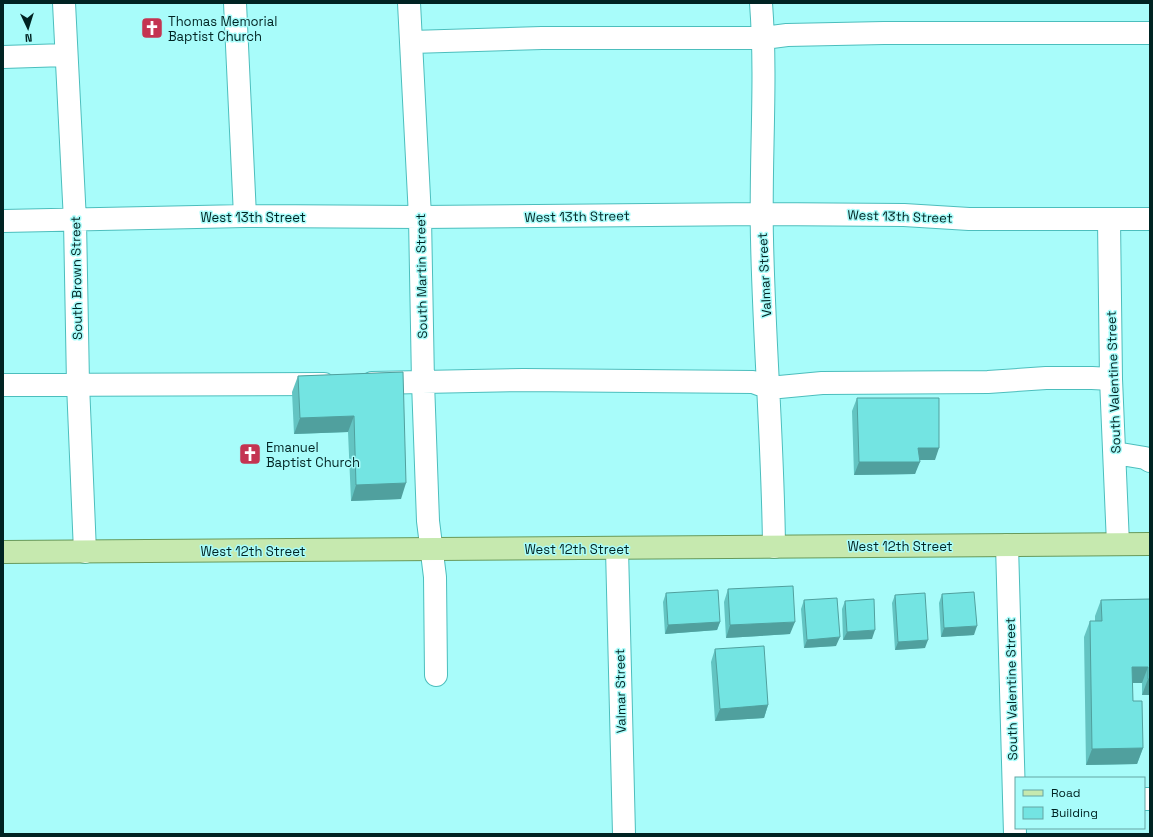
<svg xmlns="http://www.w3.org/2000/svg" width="1153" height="837" font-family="'Space Grotesk',sans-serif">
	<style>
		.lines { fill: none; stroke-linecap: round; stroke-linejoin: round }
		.minor-casing { stroke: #4cbebd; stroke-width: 24 }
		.major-casing { stroke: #689a5b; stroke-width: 24 }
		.minor { stroke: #fff; stroke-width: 22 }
		.major { stroke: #c6e9af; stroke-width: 22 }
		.wall { fill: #63c4c2 }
		.shaded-wall { fill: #50a09e }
		.building { fill: #73e4e2; stroke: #50a09e }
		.labels { text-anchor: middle; stroke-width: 3; stroke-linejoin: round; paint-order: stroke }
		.poi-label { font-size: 13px; fill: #002322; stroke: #a8fcfa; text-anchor: start }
		.street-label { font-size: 13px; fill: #002322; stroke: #a8fcfa }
	</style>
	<rect width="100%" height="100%" fill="#a8fcfa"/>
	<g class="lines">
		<g class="minor-casing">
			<path id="minor" d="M 64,3 L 75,221 L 78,384 L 85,552
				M 235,3 L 245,216
				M 409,3 L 420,217 L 423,382 L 428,521 L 435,577 L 436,675
				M 761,3 C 767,81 760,160 762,239 C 764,341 773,444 774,547
				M 412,42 L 542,38 L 764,38 L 787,35 L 884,33 L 1150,33
				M 3,57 L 66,55
				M 1109,220 L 1111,379 L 1118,544
				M 3,221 L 245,216 L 420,217 L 762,214 L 904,215 L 969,219 L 1150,219
				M 372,383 L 523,380 L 753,382 L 769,388 L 822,383 L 988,382 L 1046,378 L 1092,378 L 1111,379
				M 3,385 L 324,384
				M 1115,453 L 1145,458 L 1150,461
				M 1007,545 L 1015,834
				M 617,549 L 624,834
				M 1144,799 L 1150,799"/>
		</g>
		<g class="major-casing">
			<path id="major" d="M 3,552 L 1150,544"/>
		</g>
		<use href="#minor" class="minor"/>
		<use href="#major" class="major"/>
	</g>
	<path class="wall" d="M 403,372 L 401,499 L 351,501 L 348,432 L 294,434 L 292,392 L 298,376 Z
		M 857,398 L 935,460 L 919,460 L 915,474 L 854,475 L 852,411 Z
		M 728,589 L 790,634 L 726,638 L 724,602 Z
		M 666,593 L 720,622 L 717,630 L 665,634 L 663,602 Z
		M 942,594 L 974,635 L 941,637 L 939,603 Z
		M 895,595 L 925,648 L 895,650 L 892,603 Z
		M 1150,599 L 1150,695 L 1142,695 L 1142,683 L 1132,683 L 1133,701 L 1143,748 L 1137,764 L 1086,765 L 1084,637 L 1090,621 L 1095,621 L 1095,616 L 1101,600 Z
		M 804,600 L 836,646 L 804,648 L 801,609 Z
		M 845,601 L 872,639 L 843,640 L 842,609 Z
		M 715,649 L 768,705 L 764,718 L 715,721 L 711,662 Z"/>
	<path class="shaded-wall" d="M 354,416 L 348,432 L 294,434 L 300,418 Z
		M 918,448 L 939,448 L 935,460 L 914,460 Z
		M 859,462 L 920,462 L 915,474 L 854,475 Z
		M 406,483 L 401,499 L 351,501 L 356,485 Z
		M 720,622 L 717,630 L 665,634 L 668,625 Z
		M 795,622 L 790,634 L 726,638 L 730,625 Z
		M 977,626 L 974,635 L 941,637 L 944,628 Z
		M 875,630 L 872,639 L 843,640 L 847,632 Z
		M 840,637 L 836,646 L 804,648 L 807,640 Z
		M 928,640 L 925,648 L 895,650 L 898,642 Z
		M 1132,667 L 1148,667 L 1142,683 L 1126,683 Z
		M 1148,679 L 1150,679 L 1150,695 L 1142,695 Z
		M 768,705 L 764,718 L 715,721 L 720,709 Z
		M 1143,748 L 1137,764 L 1086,765 L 1092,749 Z"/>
	<path class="building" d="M 403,372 L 406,483 L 356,485 L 354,416 L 300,418 L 298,376 Z
		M 857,398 L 939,398 L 939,448 L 918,448 L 920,462 L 859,462 Z
		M 793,586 L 795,622 L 730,625 L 728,589 Z
		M 718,590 L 720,622 L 668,625 L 666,593 Z
		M 974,592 L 977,626 L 944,628 L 942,594 Z
		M 925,593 L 928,640 L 898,642 L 895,595 Z
		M 837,598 L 840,637 L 807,640 L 804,600 Z
		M 874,599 L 875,630 L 847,632 L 845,601 Z
		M 1150,599 L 1150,679 L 1148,679 L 1148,667 L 1132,667 L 1133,701 L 1142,701 L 1143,748 L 1092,749 L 1090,621 L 1102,621 L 1101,600 Z
		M 764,646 L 768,705 L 720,709 L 715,649 Z"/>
	<defs>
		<g id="church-square" transform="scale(1.15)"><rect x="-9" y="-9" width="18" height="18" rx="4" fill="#c43451" stroke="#a8fcfa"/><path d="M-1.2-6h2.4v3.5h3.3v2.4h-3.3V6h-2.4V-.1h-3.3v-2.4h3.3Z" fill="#fff"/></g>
	</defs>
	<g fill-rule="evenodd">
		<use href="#church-square" x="152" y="28"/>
		<use href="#church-square" x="250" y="454"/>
	</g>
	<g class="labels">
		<g class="poi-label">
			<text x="168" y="26">Thomas Memorial<tspan x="168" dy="15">Baptist Church</tspan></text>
			<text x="266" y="452">Emanuel<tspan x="266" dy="15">Baptist Church</tspan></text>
		</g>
		<g class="street-label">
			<text transform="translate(577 216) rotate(-1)" y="5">West 13th Street</text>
			<text transform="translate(900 216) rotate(2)" y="5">West 13th Street</text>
			<text x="253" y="222">West 13th Street</text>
			<text transform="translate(764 275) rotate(-93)" y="5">Valmar Street</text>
			<text transform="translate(421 276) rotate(-91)" y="5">South Martin Street</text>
			<text transform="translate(76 278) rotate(-91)" y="5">South Brown Street</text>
			<text transform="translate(1113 382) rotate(-92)" y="5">South Valentine Street</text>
			<text x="900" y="551">West 12th Street</text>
			<text x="577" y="554">West 12th Street</text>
			<text x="253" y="556">West 12th Street</text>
			<text transform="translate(1011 689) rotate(-91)" y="5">South Valentine Street</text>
			<text transform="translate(620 691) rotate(-91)" y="5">Valmar Street</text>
		</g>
	</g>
	<rect width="1153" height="837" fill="none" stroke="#002322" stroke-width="8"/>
	<rect x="1015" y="777" width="130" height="52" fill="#a8fcfa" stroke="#65a5a4"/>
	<rect x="1023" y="790" width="20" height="6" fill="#c6e9af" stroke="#65a5a4"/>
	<text x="1051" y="797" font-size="12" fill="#002322">Road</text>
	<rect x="1023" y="807" width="20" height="12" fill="#73e4e2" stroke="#65a5a4"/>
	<text x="1051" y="817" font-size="12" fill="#002322">Building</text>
	<g transform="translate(28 28) rotate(176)" stroke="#a8fcfa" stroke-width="3" paint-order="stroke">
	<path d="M0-3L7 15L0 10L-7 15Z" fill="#002322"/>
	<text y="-6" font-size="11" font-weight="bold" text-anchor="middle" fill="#002322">N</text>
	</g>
</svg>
